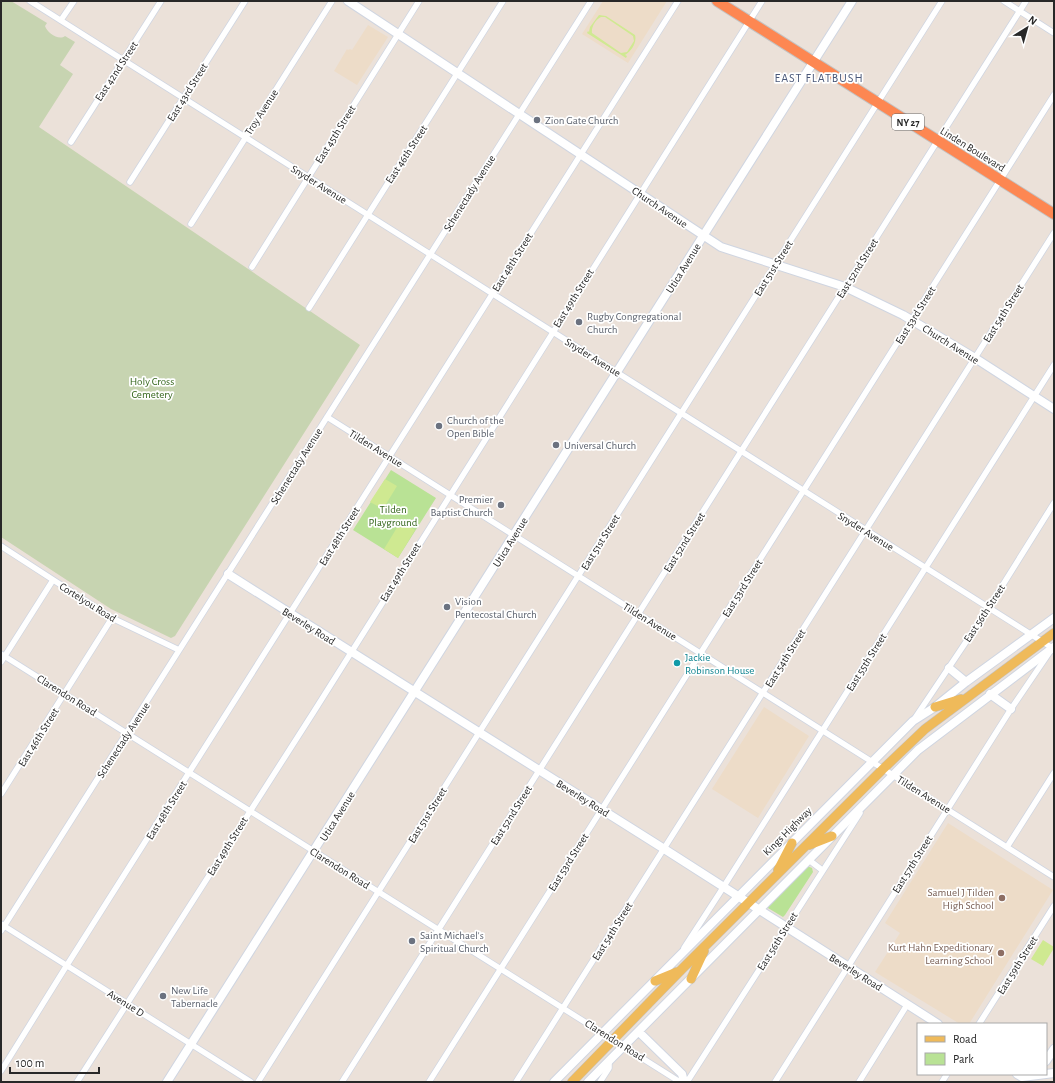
<svg xmlns="http://www.w3.org/2000/svg" width="1055" height="1083" font-family="'Alegreya Sans',sans-serif">
	<style>
		.education { fill: #eddcc8 }
		.green { fill: #b9e295 }
		.cemetery { fill: #c7d4b1 }
		.pitch { fill: #cfe991; fill-rule: evenodd }
		.lines { fill: none; stroke-linecap: round; stroke-linejoin: round }
		.street-casing { stroke: #cfd5e1; stroke-width: 7 }
		.secondary-casing { stroke: #cfd5e1; stroke-width: 10 }
		.primary-casing { stroke: #c3c3c3; stroke-width: 10 }
		.highway-casing { stroke: #c3c3c3; stroke-width: 12 }
		.street { stroke: #fff; stroke-width: 5.5 }
		.secondary { stroke: #fff; stroke-width: 8 }
		.primary { stroke: #efba5a; stroke-width: 9 }
		.highway { stroke: #fd8752; stroke-width: 10 }
		.worship-dot { fill: #6b7280; stroke: #fff; stroke-width: 1.5 }
		.culture-dot { fill: #0f9aa8; stroke: #fff; stroke-width: 1.5 }
		.education-dot { fill: #8d6e63; stroke: #fff; stroke-width: 1.5 }
		.labels { text-anchor: middle; stroke-width: 3.5; stroke-linejoin: round; paint-order: stroke }
		.shield { fill: #fff; stroke: #686868; stroke-width: 1 }
		.shield-label { font-size: 10px; font-weight: bold; fill: #282828 }
		.street-label { font-size: 11px; fill: #282828; stroke: #fff }
		.worship-label { font-size: 11px; fill: #5b616d; stroke: #fff; text-anchor: start }
		.park-label { font-size: 11px; fill: #326419; stroke: #fff }
		.culture-label { font-size: 11px; fill: #0d838f; stroke: #fff; text-anchor: start }
		.education-label { font-size: 11px; fill: #785e54; stroke: #fff; text-anchor: end }
		.neighbourhood-label { font-size: 12px; letter-spacing: 1px; fill: #495778; stroke: #fff }
	</style>
	<rect width="100%" height="100%" fill="#ebe1d9"/>
	<path class="education" d="M 603,1 L 667,1 L 628,63 L 582,34 Z
		M 368,25 L 388,37 L 357,85 L 334,71 L 347,49 L 348,50 L 350,49 L 352,50 Z
		M 764,707 L 809,736 L 758,818 L 712,789 Z
		M 948,823 L 1053,890 L 969,1024 L 960,1024 L 875,972 L 900,933 L 885,923 Z"/>
	<path class="green" d="M 391,470 L 436,498 L 398,558 L 353,530 Z
		M 807,866 L 812,868 L 813,872 L 785,915 L 783,917 L 768,908 L 767,906 Z"/>
	<path class="cemetery" d="M 1,1 L 11,1 L 47,23 L 45,26 C 47,33 59,41 65,36 L 75,42 L 60,65 L 73,74 L 39,127 L 360,345 L 175,636 L 171,638 L 111,609 L 1,537 Z"/>
	<path class="pitch" d="M 599,15 L 606,16 L 635,35 C 637,42 632,51 625,55 L 627,56 L 626,58 L 587,33 L 588,31 L 589,32 L 590,27 ZM 601,17 L 605,17 L 633,36 L 634,41 L 627,52 L 621,53 L 592,33 C 591,27 596,19 601,17 Z
		M 385,479 L 397,486 L 383,509 L 370,502 Z
		M 401,521 L 415,530 L 398,558 L 384,549 Z
		M 1043,940 L 1054,947 L 1054,948 L 1043,966 L 1031,959 Z"/>
	<g class="lines">
		<g class="street-casing">
			<path id="street" d="M 30,1 L 1054,649
				M 1004,1 L 1054,33
				M 61,20 L 74,1
				M 71,142 L 161,1
				M 130,182 L 245,1
				M 191,224 L 332,1
				M 252,267 L 419,1
				M 309,308 L 503,1
				M 327,417 L 1054,877
				M 1,546 L 112,618 L 179,650
				M 1,654 L 680,1082
				M 1,662 L 53,580
				M 915,718 L 984,615 L 1054,503
				M 1,794 L 112,618
				M 1007,847 L 1054,773
				M 809,860 L 822,870
				M 1,924 L 251,1082
				M 1,931 L 591,1
				M 684,948 L 719,894 L 1054,365
				M 979,1024 L 1054,906
				M 1,1071 L 67,965 L 678,1
				M 77,1082 L 313,713 L 762,1
				M 258,1082 L 942,1
				M 342,1082 L 1026,1
				M 429,1082 L 1054,95
				M 516,1082 L 1054,233
				M 600,1082 L 609,1068 L 609,1061
				M 687,1082 L 860,813
				M 775,1082 L 1011,709 L 1049,653
				M 859,1082 L 907,1005
				M 942,1082 L 947,1074"/>
		</g>
		<g class="secondary-casing">
			<path id="secondary" d="M 348,1 L 721,247 L 845,287 L 903,315 L 975,358 L 1054,409
				M 228,574 L 669,852 L 938,1024
				M 949,668 L 966,682
				M 990,694 L 1011,709
				M 639,1032 L 682,1074 L 684,1082
				M 1046,1061 L 1054,1049
				M 1017,1074 L 1022,1077 L 1054,1073
				M 167,1082 L 852,1
				M 554,1082 L 913,721 L 935,707 L 966,682 L 1054,618
				M 588,1082 L 918,750 L 1054,647"/>
		</g>
		<g class="primary-casing">
			<path id="primary" d="M 935,707 L 961,699
				M 809,845 L 832,836
				M 778,870 L 792,843
				M 691,979 L 704,951
				M 655,981 L 677,972
				M 572,1082 L 682,969 L 883,769 L 925,729 L 1054,633"/>
		</g>
		<g class="highway-casing">
			<path id="highway" d="M 717,1 L 1054,214"/>
		</g>
		<use href="#street" class="street"/>
		<use href="#secondary" class="secondary"/>
		<use href="#primary" class="primary"/>
		<use href="#highway" class="highway"/>
	</g>
	<g class="worship-dot">
		<circle cx="537" cy="120" r="4"/>
		<circle cx="579" cy="322" r="4"/>
		<circle cx="439" cy="426" r="4"/>
		<circle cx="556" cy="445" r="4"/>
		<circle cx="501" cy="505" r="4"/>
		<circle cx="447" cy="607" r="4"/>
		<circle cx="412" cy="941" r="4"/>
		<circle cx="163" cy="996" r="4"/>
	</g>
	<circle class="culture-dot" cx="677" cy="663" r="4"/>
	<g class="education-dot">
		<circle cx="1002" cy="898" r="4"/>
		<circle cx="1001" cy="953" r="4"/>
	</g>
	<g class="labels">
		<rect class="shield" x="892" y="114" width="32" height="16" rx="3"/>
		<g class="shield-label">
			<text x="908" y="126">NY 27</text>
		</g>
		<g class="street-label">
			<text transform="translate(116 71) rotate(-57)" y="4">East 42nd Street</text>
			<text transform="translate(187 92) rotate(-58)" y="4">East 43rd Street</text>
			<text transform="translate(261 112) rotate(-57)" y="4">Troy Avenue</text>
			<text transform="translate(335 134) rotate(-58)" y="4">East 45th Street</text>
			<text transform="translate(973 149) rotate(32)" y="4">Linden Boulevard</text>
			<text transform="translate(406 154) rotate(-57)" y="4">East 46th Street</text>
			<text transform="translate(319 184) rotate(32)" y="4">Snyder Avenue</text>
			<text transform="translate(469 193) rotate(-58)" y="4">Schenectady Avenue</text>
			<text transform="translate(660 207) rotate(34)" y="4">Church Avenue</text>
			<text transform="translate(512 262) rotate(-58)" y="4">East 48th Street</text>
			<text transform="translate(683 268) rotate(-58)" y="4">Utica Avenue</text>
			<text transform="translate(773 268) rotate(-58)" y="4">East 51st Street</text>
			<text transform="translate(857 268) rotate(-58)" y="4">East 52nd Street</text>
			<text transform="translate(573 298) rotate(-58)" y="4">East 49th Street</text>
			<text transform="translate(1003 313) rotate(-58)" y="4">East 54th Street</text>
			<text transform="translate(915 315) rotate(-58)" y="4">East 53rd Street</text>
			<text transform="translate(951 344) rotate(32)" y="4">Church Avenue</text>
			<text transform="translate(593 357) rotate(32)" y="4">Snyder Avenue</text>
			<text transform="translate(376 448) rotate(32)" y="4">Tilden Avenue</text>
			<text transform="translate(296 466) rotate(-58)" y="4">Schenectady Avenue</text>
			<text transform="translate(866 531) rotate(32)" y="4">Snyder Avenue</text>
			<text transform="translate(339 536) rotate(-58)" y="4">East 48th Street</text>
			<text transform="translate(510 542) rotate(-58)" y="4">Utica Avenue</text>
			<text transform="translate(600 542) rotate(-58)" y="4">East 51st Street</text>
			<text transform="translate(684 542) rotate(-58)" y="4">East 52nd Street</text>
			<text transform="translate(400 572) rotate(-58)" y="4">East 49th Street</text>
			<text transform="translate(742 588) rotate(-58)" y="4">East 53rd Street</text>
			<text transform="translate(88 602) rotate(32)" y="4">Cortelyou Road</text>
			<text transform="translate(984 613) rotate(-57)" y="4">East 56th Street</text>
			<text transform="translate(650 621) rotate(32)" y="4">Tilden Avenue</text>
			<text transform="translate(309 626) rotate(32)" y="4">Beverley Road</text>
			<text transform="translate(785 658) rotate(-58)" y="4">East 54th Street</text>
			<text transform="translate(866 662) rotate(-58)" y="4">East 55th Street</text>
			<text transform="translate(67 695) rotate(32)" y="4">Clarendon Road</text>
			<text transform="translate(38 737) rotate(-58)" y="4">East 46th Street</text>
			<text transform="translate(123 740) rotate(-57)" y="4">Schenectady Avenue</text>
			<text transform="translate(924 794) rotate(32)" y="4">Tilden Avenue</text>
			<text transform="translate(583 798) rotate(32)" y="4">Beverley Road</text>
			<text transform="translate(166 810) rotate(-58)" y="4">East 48th Street</text>
			<text transform="translate(427 815) rotate(-58)" y="4">East 51st Street</text>
			<text transform="translate(511 815) rotate(-58)" y="4">East 52nd Street</text>
			<text transform="translate(337 816) rotate(-58)" y="4">Utica Avenue</text>
			<text transform="translate(787 831) rotate(-45)" y="4">Kings Highway</text>
			<text transform="translate(227 846) rotate(-58)" y="4">East 49th Street</text>
			<text transform="translate(568 862) rotate(-58)" y="4">East 53rd Street</text>
			<text transform="translate(912 864) rotate(-58)" y="4">East 57th Street</text>
			<text transform="translate(340 868) rotate(32)" y="4">Clarendon Road</text>
			<text transform="translate(612 931) rotate(-58)" y="4">East 54th Street</text>
			<text transform="translate(777 941) rotate(-58)" y="4">East 56th Street</text>
			<text transform="translate(1017 965) rotate(-58)" y="4">East 59th Street</text>
			<text transform="translate(856 972) rotate(32)" y="4">Beverley Road</text>
			<text transform="translate(126 1003) rotate(32)" y="4">Avenue D</text>
			<text transform="translate(615 1040) rotate(32)" y="4">Clarendon Road</text>
		</g>
		<g class="worship-label">
			<text x="545" y="124">Zion Gate Church</text>
			<text x="587" y="320">Rugby Congregational<tspan x="587" dy="13">Church</tspan></text>
			<text x="447" y="424">Church of the<tspan x="447" dy="13">Open Bible</tspan></text>
			<text x="564" y="449">Universal Church</text>
			<text x="493" y="503" text-anchor="end">Premier<tspan x="493" dy="13">Baptist Church</tspan></text>
			<text x="455" y="605">Vision<tspan x="455" dy="13">Pentecostal Church</tspan></text>
			<text x="420" y="939">Saint Michael's<tspan x="420" dy="13">Spiritual Church</tspan></text>
			<text x="171" y="994">New Life<tspan x="171" dy="13">Tabernacle</tspan></text>
		</g>
		<g class="park-label">
			<text x="152" y="385">Holy Cross<tspan x="152" dy="13">Cemetery</tspan></text>
			<text x="393" y="513">Tilden<tspan x="393" dy="13">Playground</tspan></text>
		</g>
		<g class="culture-label">
			<text x="685" y="661">Jackie<tspan x="685" dy="13">Robinson House</tspan></text>
		</g>
		<g class="education-label">
			<text x="994" y="896">Samuel J Tilden<tspan x="994" dy="13">High School</tspan></text>
			<text x="993" y="951">Kurt Hahn Expeditionary<tspan x="993" dy="13">Learning School</tspan></text>
		</g>
		<g class="neighbourhood-label">
			<text x="819" y="82">EAST FLATBUSH</text>
		</g>
	</g>
	<rect width="1055" height="1083" fill="none" stroke="#282828" stroke-width="4"/>
	<rect x="917" y="1023" width="130" height="52" fill="#ffffff" stroke="#a9a9a9"/>
	<rect x="925" y="1036" width="20" height="6" fill="#efba5a" stroke="#a9a9a9"/>
	<text x="953" y="1043" font-size="12" fill="#282828">Road</text>
	<rect x="925" y="1053" width="20" height="12" fill="#b9e295" stroke="#a9a9a9"/>
	<text x="953" y="1063" font-size="12" fill="#282828">Park</text>
	<g transform="translate(1027 28) rotate(37)" stroke="#ffffff" stroke-width="3" paint-order="stroke">
	<path d="M0-3L7 15L0 10L-7 15Z" fill="#282828"/>
	<text y="-6" font-size="11" font-weight="bold" text-anchor="middle" fill="#282828">N</text>
	</g>
	<path d="M10 1067v6h89v-6" fill="none" stroke="#282828" stroke-width="2"/>
	<text x="16" y="1067" font-size="12" fill="#282828" stroke="#ffffff" stroke-width="3" paint-order="stroke">100 m</text>
</svg>
